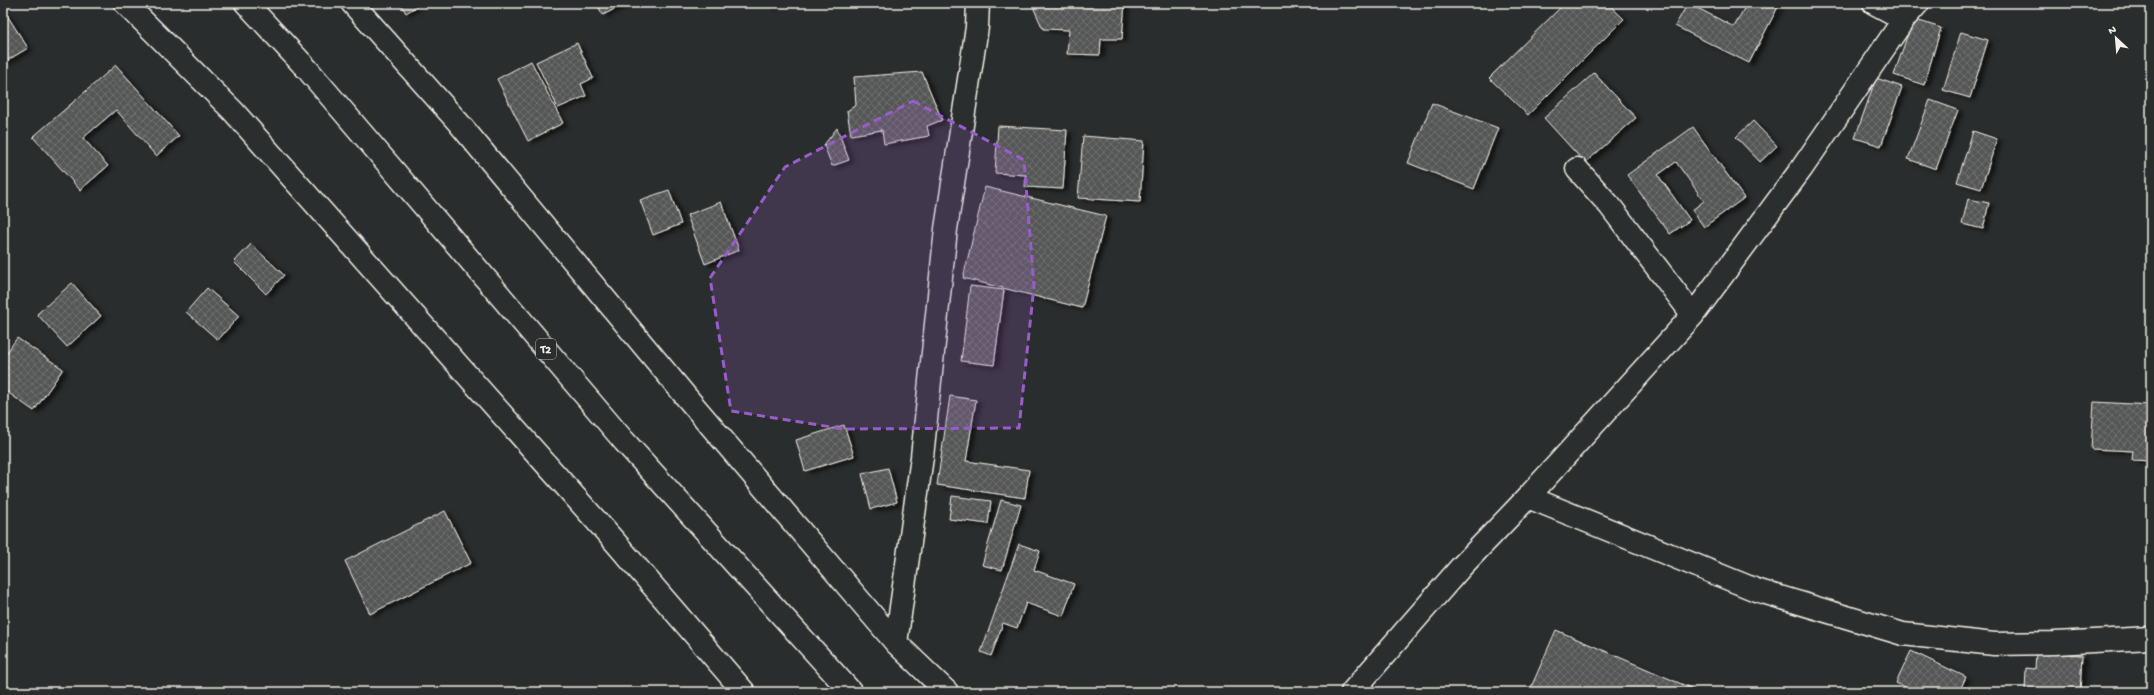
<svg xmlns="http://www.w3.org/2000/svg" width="2154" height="695" font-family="'Gochi Hand',sans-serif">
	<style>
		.building { fill: url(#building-cross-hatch); stroke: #f4f1e8; filter: url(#shadow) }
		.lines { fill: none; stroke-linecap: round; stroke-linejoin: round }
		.minor-casing { stroke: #f4f1e8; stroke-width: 25 }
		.highway-casing { stroke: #f4f1e8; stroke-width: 25 }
		.minor { stroke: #2a2d2e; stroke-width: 22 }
		.highway { stroke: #2a2d2e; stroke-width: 22 }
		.marked { fill: #995dc9; fill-opacity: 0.2; stroke: #995dc9; stroke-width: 3; stroke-dasharray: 8 5; stroke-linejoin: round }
		.labels { text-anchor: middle; stroke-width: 3; stroke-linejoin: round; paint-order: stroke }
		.shield { fill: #2a2d2e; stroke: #b7b6b0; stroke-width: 1 }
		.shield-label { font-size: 12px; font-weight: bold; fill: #f4f1e8 }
	</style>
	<defs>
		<pattern id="building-cross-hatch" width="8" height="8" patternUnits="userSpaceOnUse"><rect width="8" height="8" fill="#555756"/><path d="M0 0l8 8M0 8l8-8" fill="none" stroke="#6e706e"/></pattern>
		<filter id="shadow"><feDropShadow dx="4.5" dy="2.5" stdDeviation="2" flood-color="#0009"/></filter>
	</defs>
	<rect width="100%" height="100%" fill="#2a2d2e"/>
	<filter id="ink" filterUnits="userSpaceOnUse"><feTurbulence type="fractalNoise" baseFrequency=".025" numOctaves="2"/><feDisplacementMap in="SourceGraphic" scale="8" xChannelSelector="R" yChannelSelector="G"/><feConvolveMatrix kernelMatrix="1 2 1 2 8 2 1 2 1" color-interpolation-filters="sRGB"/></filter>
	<g filter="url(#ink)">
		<path class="building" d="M 400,3 L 422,3 L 406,13 Z
			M 596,3 L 626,3 L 603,15 Z
			M 767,3 L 783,3 L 769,7 Z
			M 1038,3 L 1125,3 L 1122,39 L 1101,39 L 1100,55 L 1067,54 L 1069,30 L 1043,29 L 1034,9 Z
			M 1565,3 L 1607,3 L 1624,19 L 1528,115 L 1489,78 Z
			M 1688,3 L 1734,27 L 1747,3 L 1780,3 L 1749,63 L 1675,26 Z
			M 3,9 L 28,48 L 3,63 Z
			M 1913,19 L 1941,28 L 1924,85 L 1894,75 Z
			M 1961,32 L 1988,40 L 1970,98 L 1943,90 Z
			M 577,43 L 593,78 L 581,84 L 586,96 L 558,108 L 536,62 Z
			M 531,61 L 563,123 L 528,141 L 497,79 Z
			M 116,65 L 179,136 L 156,156 L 116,110 L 83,138 L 108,166 L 80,190 L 33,137 Z
			M 922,72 L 942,120 L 927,126 L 929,136 L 884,144 L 882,130 L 851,135 L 847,111 L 856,105 L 854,77 Z
			M 1594,73 L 1636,118 L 1585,163 L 1544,118 Z
			M 1876,78 L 1902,87 L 1881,146 L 1855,138 Z
			M 1930,100 L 1958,110 L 1936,169 L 1908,159 Z
			M 1432,103 L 1498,128 L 1474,189 L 1408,163 Z
			M 1753,121 L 1777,146 L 1760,162 L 1736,137 Z
			M 998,126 L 1067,130 L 1063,189 L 1025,187 L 1026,175 L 995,173 Z
			M 1693,127 L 1744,198 L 1704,227 L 1692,210 L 1704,201 L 1676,162 L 1658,175 L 1690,220 L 1670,234 L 1627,175 Z
			M 837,128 L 849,160 L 832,166 L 824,145 Z
			M 1973,131 L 1997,139 L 1981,189 L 1957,182 Z
			M 1083,136 L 1144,141 L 1140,202 L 1078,198 Z
			M 985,187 L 1106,216 L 1082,308 L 963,278 Z
			M 669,190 L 681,224 L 653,235 L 640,200 Z
			M 1968,199 L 1989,203 L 1983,229 L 1962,224 Z
			M 721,202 L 739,250 L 705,264 L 687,215 Z
			M 251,244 L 284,275 L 266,294 L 234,262 Z
			M 72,283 L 101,316 L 67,347 L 37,314 Z
			M 970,286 L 1004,290 L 994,365 L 961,361 Z
			M 207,288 L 239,316 L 218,340 L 186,312 Z
			M 17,338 L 63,369 L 34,411 L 3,389 L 3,358 Z
			M 950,396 L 976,400 L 966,461 L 1029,470 L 1025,498 L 937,485 Z
			M 2094,402 L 2151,405 L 2151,461 L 2132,460 L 2133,451 L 2091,449 Z
			M 844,425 L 854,456 L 805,471 L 796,440 Z
			M 888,468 L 897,502 L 871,509 L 862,474 Z
			M 952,496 L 991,501 L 988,524 L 949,519 Z
			M 1001,500 L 1021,505 L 1002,570 L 982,565 Z
			M 445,511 L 471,563 L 370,614 L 345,561 Z
			M 1019,544 L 1040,551 L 1034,570 L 1074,584 L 1063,616 L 1026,603 L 1017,628 L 1003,623 L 991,656 L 981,652 Z
			M 1556,630 L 1700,692 L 1529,692 Z
			M 1911,651 L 1966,677 L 1959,692 L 1907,692 L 1908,689 L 1896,683 Z
			M 2036,653 L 2082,655 L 2080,692 L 2025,692 L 2026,668 L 2035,669 Z"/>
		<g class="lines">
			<g class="minor-casing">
				<path id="minor" d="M 125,3 L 233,111 L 616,543 L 744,692
					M 352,3 L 458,122 L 688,399 L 896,643 L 947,692
					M 1874,3 L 1904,19
					M 1577,169 L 1610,206 L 1693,315
					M 1528,497 L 1756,590 L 1903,634 L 1994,644 L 2055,643 L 2151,638
					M 896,643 L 922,457 L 946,229 L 977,27 L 978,3
					M 1352,692 L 1461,567 L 1528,497 L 1693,315 L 1802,168 L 1904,19 L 1918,3"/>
			</g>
			<g class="highway-casing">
				<path id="highway" d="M 246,3 L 308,70 L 624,441 L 851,692"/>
			</g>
			<use href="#minor" class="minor"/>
			<use href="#highway" class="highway"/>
		</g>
	</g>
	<path class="marked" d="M 913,101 L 1024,160 L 1034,286 L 1019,428 L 844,429 L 731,411 L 710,278 L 785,167 Z"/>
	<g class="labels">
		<rect class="shield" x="536" y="339" width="20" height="20" rx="3"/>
		<g class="shield-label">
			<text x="546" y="353">T2</text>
		</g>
	</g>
	<rect width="2154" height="695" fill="none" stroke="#2a2d2e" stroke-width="16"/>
	<rect x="8" y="8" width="2138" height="679" fill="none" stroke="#f4f1e8" stroke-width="1.5" filter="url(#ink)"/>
	<g transform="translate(2116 38) rotate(334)" stroke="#2a2d2e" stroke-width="3" paint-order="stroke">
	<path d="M0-3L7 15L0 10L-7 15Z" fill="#f4f1e8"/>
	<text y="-6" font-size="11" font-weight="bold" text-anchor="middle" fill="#f4f1e8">N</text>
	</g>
</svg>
